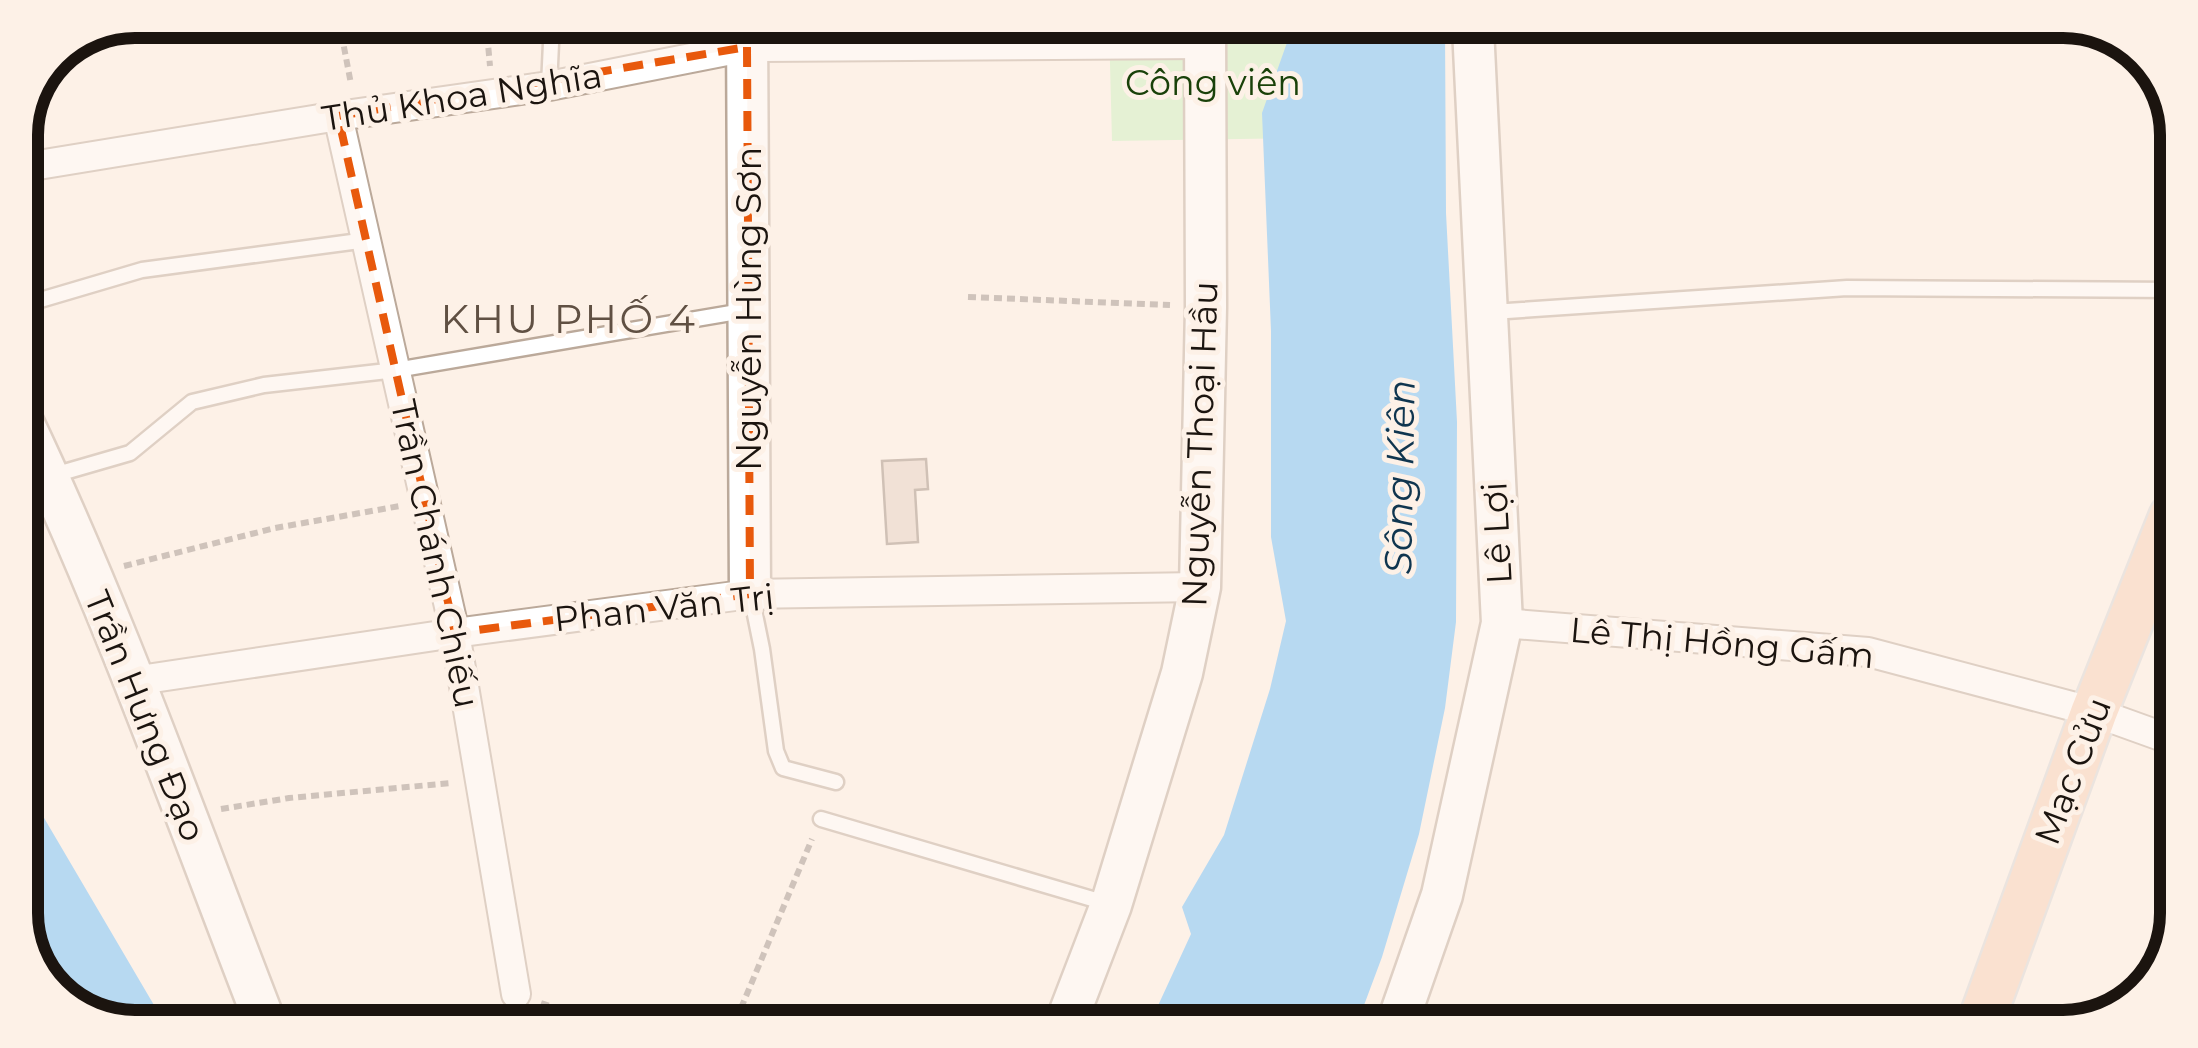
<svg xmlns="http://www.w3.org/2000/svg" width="2198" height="1048" font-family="Montserrat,sans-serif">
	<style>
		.green { fill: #c8f1bd }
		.water { fill: #63bcfd }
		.building { fill: #e3cfc0; stroke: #9a887a; stroke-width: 2.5 }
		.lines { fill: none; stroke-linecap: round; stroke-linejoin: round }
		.lane-casing { stroke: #bba99a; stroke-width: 19 }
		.street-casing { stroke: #bba99a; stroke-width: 32 }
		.secondary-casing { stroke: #bba99a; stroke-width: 45 }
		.primary-casing { stroke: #d6d5d4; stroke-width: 50 }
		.path { stroke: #978d85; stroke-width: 6; stroke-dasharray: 8 5; stroke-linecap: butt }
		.lane { stroke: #fff; stroke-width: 14 }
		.street { stroke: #fff; stroke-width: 28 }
		.secondary { stroke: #fff; stroke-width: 40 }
		.primary { stroke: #f7ceb3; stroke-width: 45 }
		.marked { fill: none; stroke: #e8590c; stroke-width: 8; stroke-dasharray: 20 12; stroke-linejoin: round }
		.labels { text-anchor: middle; stroke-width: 10; stroke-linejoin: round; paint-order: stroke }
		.park-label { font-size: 35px; fill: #194109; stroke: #fdf1e7 }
		.street-label { font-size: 35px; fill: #1b140f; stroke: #fdf1e7 }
		.water-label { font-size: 38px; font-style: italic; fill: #0f354f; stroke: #fdf1e7 }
		.quarter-label { font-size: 40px; letter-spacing: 2.5px; fill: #605043; stroke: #fdf1e7 }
		.rim { fill: none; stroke: #1b140f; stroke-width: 12 }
	</style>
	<rect width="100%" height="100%" fill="#fdf1e7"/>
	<path class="green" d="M 1109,26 L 1318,27 L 1313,138 L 1112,141 Z"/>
	<path class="water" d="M 1288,27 L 1445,28 L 1446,213 L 1457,422 L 1456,622 L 1445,708 L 1419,834 L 1382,957 L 1357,1024 L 1150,1023 L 1191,934 L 1182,907 L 1224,835 L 1270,689 L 1286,621 L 1271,537 L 1271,331 L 1262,113 L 1289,37 Z
		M 20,777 L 161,1017 L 85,1016 L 40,977 L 20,921 Z"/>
	<path class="building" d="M 926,459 L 928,489 L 915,490 L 918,542 L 887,544 L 882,461 Z"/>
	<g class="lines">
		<g class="lane-casing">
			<path id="lane" d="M 549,86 L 552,22
				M 20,306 L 142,270 L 367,240
				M 1492,312 L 1847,288 L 2176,290
				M 54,475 L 130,453 L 192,402 L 264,385 L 396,370 L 743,311
				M 751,595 L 762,649 L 776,751 L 783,768 L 836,782
				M 821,819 L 1106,903"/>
		</g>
		<g class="street-casing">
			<path id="street" d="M 338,116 L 455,633 L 516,994
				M 20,168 L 338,116 L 549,86 L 747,47 L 1205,44
				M 1502,623 L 1868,652 L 2094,712 L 2169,739
				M 133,681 L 455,633 L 750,594 L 1200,587"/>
		</g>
		<g class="secondary-casing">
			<path id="secondary" d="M 747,24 L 750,594
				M 20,416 C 113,611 185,816 263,1017
				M 1066,1022 L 1111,905 L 1182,673 L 1200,587 L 1206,307 L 1205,26
				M 1397,1024 L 1442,895 L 1502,623 L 1473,28"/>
		</g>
		<g class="primary-casing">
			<path id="primary" d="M 1979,1027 L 2094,712 L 2172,517"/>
		</g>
		<path class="path" d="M 339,21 L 351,84
			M 486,22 L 490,66
			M 968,297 L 1170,305
			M 124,566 L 275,528 L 400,506
			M 221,809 L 289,798 L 451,783
			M 541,1003 L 587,1019
			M 736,1020 L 812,839"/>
		<use href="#lane" class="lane"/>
		<use href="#street" class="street"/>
		<use href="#secondary" class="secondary"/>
		<use href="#primary" class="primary"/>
	</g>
	<path d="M0 0H2198V1048H0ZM 747,47 L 750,594 L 455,633 L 338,116 Z" fill="#fdf1e7" fill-opacity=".55" fill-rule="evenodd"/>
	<path class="marked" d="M 747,47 L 750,594 L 455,633 L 338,116 Z"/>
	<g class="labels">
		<g class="park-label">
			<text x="1213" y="95">Công viên</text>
		</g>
		<g class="street-label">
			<text transform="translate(462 97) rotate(-9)" y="12">Thủ Khoa Nghĩa</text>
			<text transform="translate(749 309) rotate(-90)" y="12">Nguyễn Hùng Sơn</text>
			<text transform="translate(1200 444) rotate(-88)" y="12">Nguyễn Thoại Hầu</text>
			<text transform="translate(1497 533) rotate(-93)" y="12">Lê Lợi</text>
			<text transform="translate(435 554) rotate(78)" y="12">Trần Chánh Chiếu</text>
			<text transform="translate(664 608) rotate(-6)" y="12">Phan Văn Trị</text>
			<text transform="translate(1722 643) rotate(5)" y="12">Lê Thị Hồng Gấm</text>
			<text transform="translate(145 716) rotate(68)" y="12">Trần Hưng Đạo</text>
			<text transform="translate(2073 771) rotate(-69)" y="12">Mạc Cửu</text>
		</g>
		<g class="water-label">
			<text transform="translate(1400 477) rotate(-89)" y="13">Sông Kiên</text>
		</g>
		<g class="quarter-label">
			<text x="569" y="333">KHU PHỐ 4</text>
		</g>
	</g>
	<path d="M0 0H2198V1048H0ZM135 38H2063A97 97 0 0 1 2160 135V913A97 97 0 0 1 2063 1010H135A97 97 0 0 1 38 913V135A97 97 0 0 1 135 38Z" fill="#fdf1e7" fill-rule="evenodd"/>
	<path class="rim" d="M135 38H2063A97 97 0 0 1 2160 135V913A97 97 0 0 1 2063 1010H135A97 97 0 0 1 38 913V135A97 97 0 0 1 135 38Z"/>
</svg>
